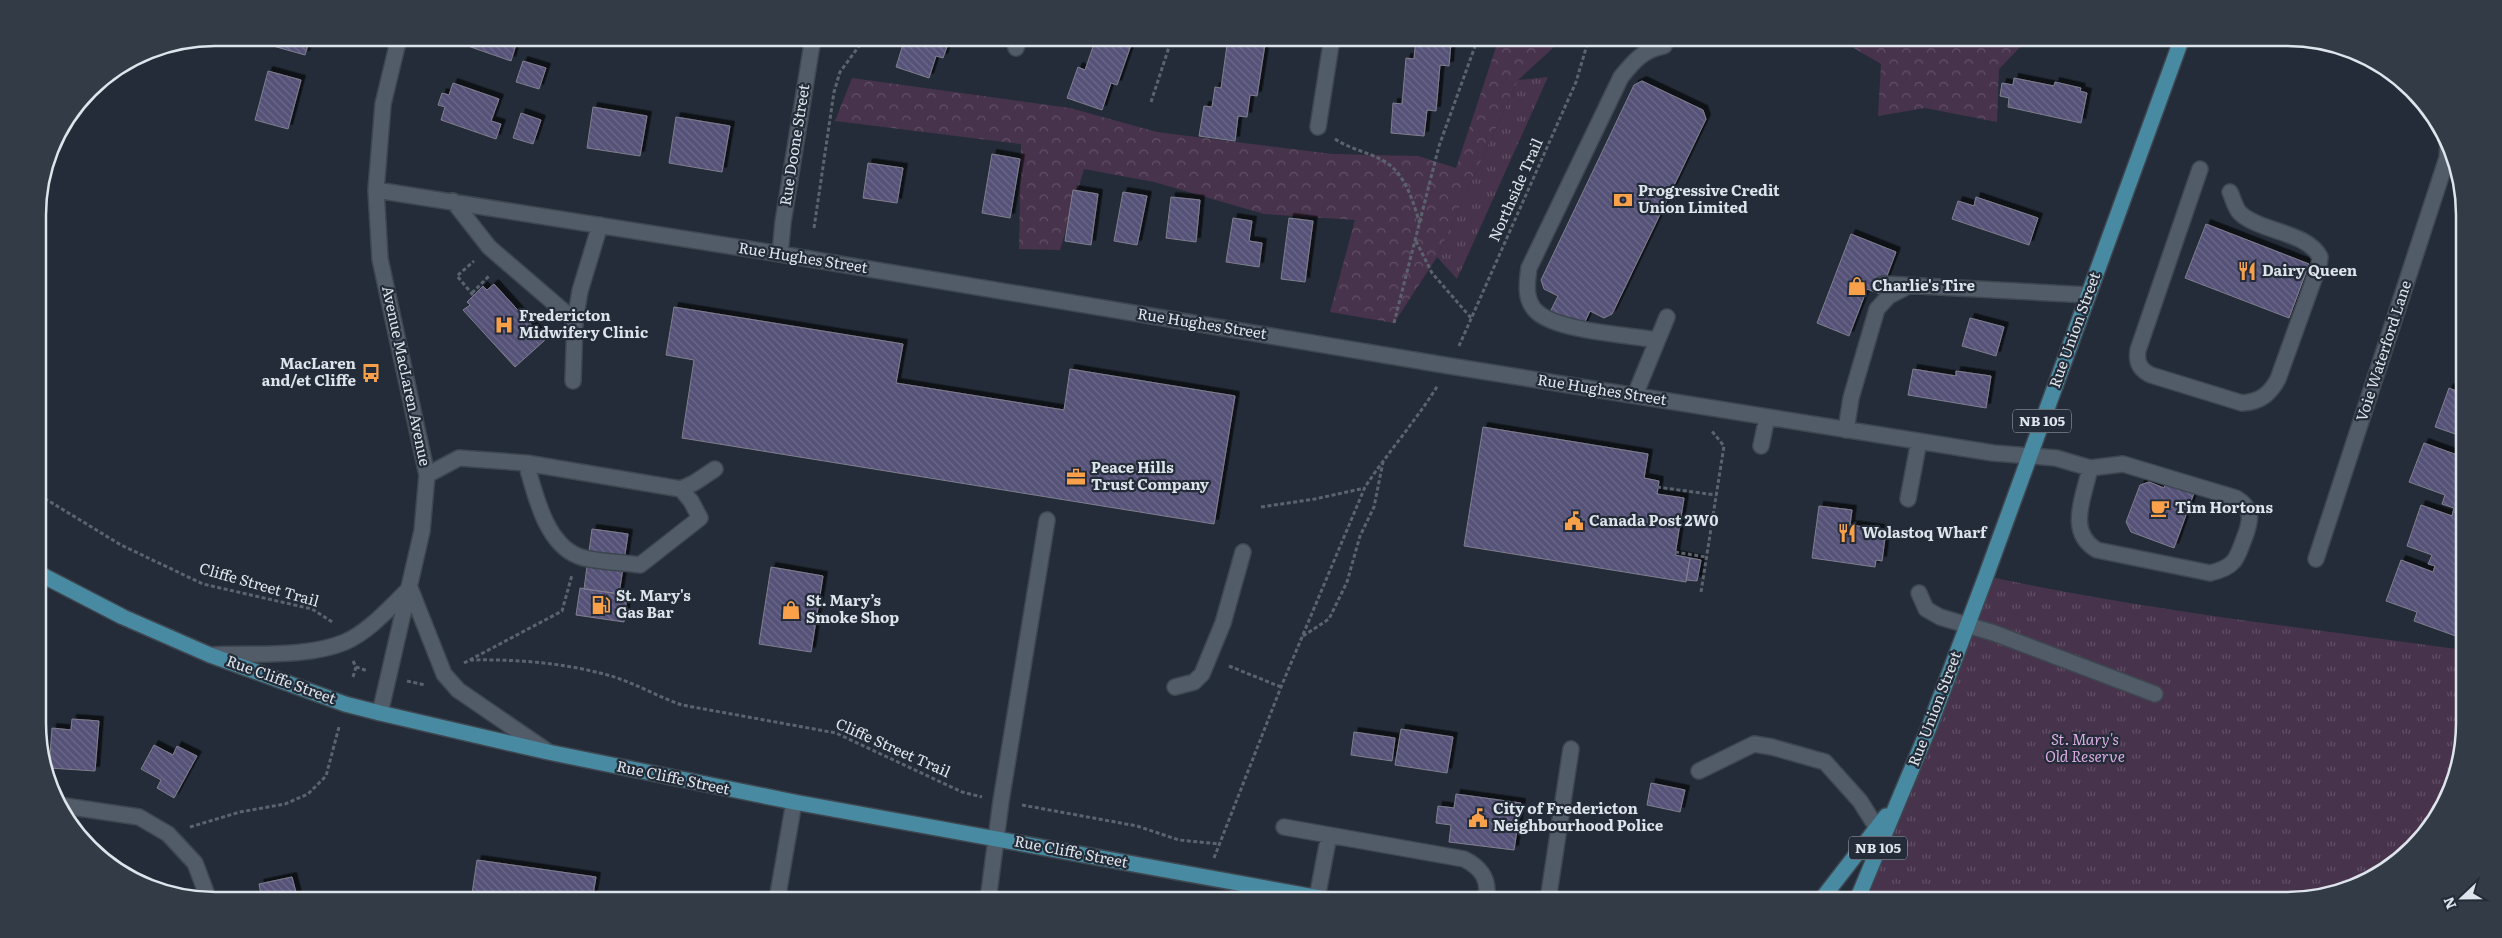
<svg xmlns="http://www.w3.org/2000/svg" width="2502" height="938" font-family="Literata,serif">
	<style>
		.forest { fill: url(#forest-crowns) }
		.park { fill: url(#park-tufts) }
		.building { fill: url(#building-back-hatch); stroke: #807f8f; filter: url(#shadow) }
		.lines { fill: none; stroke-linecap: round; stroke-linejoin: round }
		.minor-casing { stroke: #3e4750; stroke-width: 18 }
		.major-casing { stroke: #3e4750; stroke-width: 18 }
		.path { stroke: #5b636e; stroke-width: 3; stroke-dasharray: 4 2.5; stroke-linecap: butt }
		.minor { stroke: #525c69; stroke-width: 15 }
		.major { stroke: #488aa1; stroke-width: 15 }
		.labels { text-anchor: middle; stroke-width: 4.5; stroke-linejoin: round; paint-order: stroke }
		.shield { fill: #232c38; stroke: #a6adb5; stroke-width: 1 }
		.shield-label { font-size: 14px; font-weight: bold; fill: #dee4eb }
		.street-label { font-size: 15px; fill: #dee4eb; stroke: #232c38 }
		.poi-label { font-size: 15px; font-weight: bold; fill: #dee4eb; stroke: #232c38; text-anchor: start }
		.park-label { font-size: 15px; font-style: italic; fill: #dbabe3; stroke: #232c38 }
		.rim { fill: none; stroke: #dee4eb; stroke-width: 2.5 }
	</style>
	<defs>
		<pattern id="forest-crowns" width="20" height="18" patternUnits="userSpaceOnUse" patternTransform="scale(1.25)"><rect width="20" height="18" fill="#48334c"/><path d="M2 6a3 3 0 1 1 6 0M12 15a3 3 0 1 1 6 0" fill="none" stroke="#625066"/></pattern>
		<pattern id="park-tufts" width="24" height="20" patternUnits="userSpaceOnUse" patternTransform="scale(1.25)"><rect width="24" height="20" fill="#48334c"/><path d="M3 7l-1-3M5 7V3M7 7l1-3M15 17l-1-3M17 17v-4M19 17l1-3" fill="none" stroke="#625066"/></pattern>
		<pattern id="building-back-hatch" width="6" height="6" patternUnits="userSpaceOnUse" patternTransform="scale(1.25)"><rect width="6" height="6" fill="#545177"/><path d="M-1 5l2 2M0 0l6 6M5-1l2 2" fill="none" stroke="#6c6a8a"/></pattern>
		<filter id="shadow"><feDropShadow dx="4.5" dy="-4.5" stdDeviation="0" flood-color="#0009"/></filter>
	</defs>
	<rect width="100%" height="100%" fill="#232c38"/>
	<path class="forest" d="M 1499,38 L 1564,38 L 1518,80 L 1437,257 L 1394,323 L 1330,312 L 1355,220 L 1264,214 L 1154,182 L 1084,169 L 1060,250 L 1019,249 L 1021,144 L 835,121 L 852,78 L 1070,108 L 1157,132 L 1333,154 L 1418,156 L 1456,168 Z
		M 1818,38 L 1896,38 L 1908,43 L 1913,38 L 2029,38 L 1999,69 L 1997,122 L 1925,108 L 1878,116 L 1881,64 L 1845,43 Z"/>
	<path class="park" d="M 1548,77 L 1457,279 L 1437,257 L 1518,80 Z
		M 1986,576 C 2144,610 2305,628 2464,650 L 2464,723 L 2455,780 L 2434,822 L 2395,864 L 2344,891 L 2298,900 L 1862,900 Z"/>
	<path class="building" d="M 268,38 L 310,38 L 305,55 L 266,44 Z
		M 467,38 L 529,38 L 528,42 L 518,38 L 511,61 L 465,45 Z
		M 905,38 L 912,40 L 912,38 L 950,38 L 943,58 L 936,56 L 929,78 L 896,67 Z
		M 1096,38 L 1139,38 L 1136,46 L 1131,45 L 1117,85 L 1111,83 L 1102,110 L 1067,98 L 1078,67 L 1085,70 Z
		M 1228,38 L 1266,38 L 1257,96 L 1250,95 L 1247,117 L 1238,116 L 1235,141 L 1199,136 L 1204,106 L 1212,107 L 1215,87 L 1221,88 Z
		M 1416,38 L 1460,38 L 1460,44 L 1451,43 L 1449,66 L 1440,65 L 1436,111 L 1427,110 L 1424,136 L 1391,133 L 1393,103 L 1402,104 L 1406,58 L 1414,59 Z
		M 523,61 L 546,68 L 539,89 L 516,82 Z
		M 268,71 L 301,80 L 288,129 L 255,120 Z
		M 2014,78 L 2054,86 L 2055,82 L 2081,88 L 2080,91 L 2087,93 L 2081,123 L 2008,107 L 2009,98 L 2000,96 L 2002,83 L 2013,85 Z
		M 1642,81 L 1703,110 L 1706,119 L 1612,314 L 1604,318 L 1590,311 L 1582,328 L 1550,312 L 1558,296 L 1544,289 L 1541,280 L 1634,85 Z
		M 453,83 L 499,99 L 491,121 L 501,124 L 496,139 L 441,120 L 445,107 L 438,105 L 442,93 L 449,95 Z
		M 593,107 L 647,116 L 640,156 L 587,148 Z
		M 521,113 L 541,120 L 533,144 L 513,138 Z
		M 676,117 L 730,126 L 722,172 L 669,163 Z
		M 992,154 L 1020,159 L 1010,218 L 982,213 Z
		M 868,163 L 903,168 L 897,203 L 863,198 Z
		M 1073,190 L 1098,194 L 1091,245 L 1065,241 Z
		M 1123,192 L 1147,196 L 1137,245 L 1114,241 Z
		M 1171,197 L 1200,200 L 1196,242 L 1166,238 Z
		M 1976,197 L 2038,218 L 2029,245 L 1952,219 L 1958,201 L 1974,206 Z
		M 1233,218 L 1252,221 L 1249,241 L 1262,243 L 1259,267 L 1226,262 Z
		M 1289,218 L 1313,221 L 1305,282 L 1281,279 Z
		M 2206,224 L 2309,264 L 2289,318 L 2185,278 Z
		M 1851,234 L 1896,252 L 1880,294 L 1867,289 L 1849,336 L 1817,323 Z
		M 494,284 L 545,340 L 515,367 L 463,310 L 470,305 L 467,302 L 483,286 L 487,290 Z
		M 674,307 L 903,344 L 896,383 L 1064,410 L 1070,369 L 1235,396 L 1214,524 L 682,438 L 694,360 L 666,355 Z
		M 1970,318 L 2004,327 L 1996,356 L 1962,346 Z
		M 1913,369 L 1956,376 L 1956,371 L 1991,376 L 1986,408 L 1908,395 Z
		M 2449,388 L 2464,394 L 2464,437 L 2435,427 Z
		M 1483,427 L 1648,454 L 1644,478 L 1659,481 L 1657,494 L 1684,498 L 1675,555 L 1690,558 L 1686,582 L 1464,546 Z
		M 2424,443 L 2460,456 L 2464,444 L 2464,639 L 2414,621 L 2417,612 L 2386,601 L 2401,560 L 2433,572 L 2435,566 L 2428,564 L 2432,555 L 2407,546 L 2421,505 L 2452,516 L 2454,508 L 2442,504 L 2445,495 L 2409,482 Z
		M 2149,482 L 2164,488 L 2166,482 L 2194,493 L 2174,548 L 2131,532 L 2126,522 L 2140,485 Z
		M 1819,506 L 1852,510 L 1850,525 L 1880,529 L 1879,537 L 1885,538 L 1882,561 L 1876,560 L 1875,567 L 1812,558 Z
		M 592,529 L 628,534 L 619,594 L 584,589 Z
		M 1690,558 L 1701,560 L 1697,581 L 1686,580 Z
		M 771,567 L 823,576 L 811,652 L 759,644 Z
		M 580,588 L 627,595 L 624,622 L 576,615 Z
		M 72,719 L 99,721 L 95,771 L 49,768 L 52,728 L 71,730 Z
		M 1401,729 L 1453,737 L 1447,773 L 1395,765 Z
		M 1354,732 L 1395,738 L 1392,761 L 1351,755 Z
		M 154,745 L 173,755 L 177,746 L 197,756 L 174,798 L 157,788 L 161,780 L 141,769 Z
		M 1651,783 L 1685,790 L 1680,812 L 1647,805 Z
		M 1456,794 L 1521,803 L 1514,850 L 1449,842 L 1451,825 L 1436,823 L 1437,814 L 1438,806 L 1454,808 Z
		M 477,860 L 596,877 L 592,900 L 471,900 Z
		M 292,877 L 298,900 L 262,900 L 259,884 Z"/>
	<g class="lines">
		<g class="minor-casing">
			<path id="minor" d="M 1016,48 L 1019,38
				M 1318,127 L 1332,38
				M 2200,169 L 2138,350 C 2136,362 2140,370 2151,375 L 2242,403 C 2260,402 2270,394 2278,379 L 2319,265 L 2320,257 C 2308,232 2260,232 2240,213 C 2235,208 2233,198 2230,192
				M 376,190 L 780,254 L 1450,366 L 1993,453 L 2056,458 L 2090,468 L 2123,464 L 2236,498 C 2254,509 2251,521 2244,539 C 2241,546 2239,554 2234,561 C 2228,568 2219,571 2210,573 L 2097,550 C 2066,532 2084,497 2090,468
				M 453,201 L 489,247 L 575,321
				M 780,254 L 783,222 L 813,38
				M 1883,284 L 2088,295
				M 1657,340 C 1628,335 1558,331 1537,312 C 1524,300 1527,283 1529,268 L 1621,77 C 1634,61 1643,50 1664,46
				M 573,381 L 575,321 L 580,291 L 600,225
				M 1635,395 L 1667,317
				M 1846,430 L 1851,398 L 1877,309 L 1889,296 L 1908,286
				M 1761,446 L 1767,417
				M 526,463 C 535,493 545,543 578,556 C 591,562 624,562 640,565 L 700,518 L 691,501 L 681,489 L 694,483 L 715,469
				M 427,475 L 459,458 L 526,463 L 681,489
				M 1908,499 L 1919,441
				M 2316,559 L 2447,158 L 2448,143
				M 1919,593 L 1926,609 L 1940,617 L 1994,633 L 2155,694
				M 210,655 C 252,653 307,658 345,642 C 370,631 391,606 410,588 L 444,674 L 458,690 L 547,751
				M 1175,687 L 1194,682 L 1202,674 L 1223,623 L 1243,552
				M 380,713 L 422,531 L 427,475 L 380,259 L 376,190 L 383,104 L 399,38
				M 1699,771 L 1754,744 L 1772,747 L 1825,762 L 1860,801 L 1877,828
				M 65,806 L 139,817 L 168,834 L 195,863 L 209,900
				M 1284,827 L 1464,859 C 1482,868 1490,880 1486,900
				M 1317,898 L 1329,835
				M 777,900 L 794,802
				M 988,900 L 1001,801 L 1047,520
				M 1260,900 L 1263,888
				M 1548,900 L 1571,749"/>
		</g>
		<g class="major-casing">
			<path id="major" d="M 40,574 L 123,617 L 210,655 L 345,704 L 380,713 L 548,752 L 794,802 L 1331,900
				M 1821,900 L 1886,816
				M 1857,900 L 1928,730 L 1986,576 L 2182,38"/>
		</g>
		<path class="path" d="M 1151,102 L 1172,38
			M 1335,139 C 1350,149 1368,152 1384,161 C 1406,174 1413,202 1420,224
			M 814,228 L 834,92 L 840,72 L 865,38
			M 1416,241 L 1432,273 L 1472,319
			M 472,293 L 490,275
			M 473,295 L 457,276 L 474,261
			M 1394,323 L 1439,146 L 1478,38
			M 1459,346 L 1576,82 L 1589,38
			M 1657,487 L 1716,495
			M 39,495 L 121,545 L 203,584 L 312,609 L 334,623
			M 1261,507 L 1315,499 L 1365,488
			M 1675,552 L 1706,557
			M 1701,592 L 1724,446 L 1711,430
			M 1303,636 L 1329,619 L 1347,582 L 1360,536 L 1374,507 L 1383,462
			M 470,660 C 517,659 566,663 611,676 C 635,683 658,697 682,705 L 836,733 L 962,792 L 982,797
			M 353,661 L 356,667 L 368,671
			M 464,663 L 562,611 L 572,575
			M 1229,666 L 1281,687
			M 353,677 L 356,667
			M 407,681 L 425,685
			M 1022,805 L 1137,826 L 1179,840 L 1220,844
			M 190,827 L 240,812 L 285,804 L 308,794 L 326,776 L 339,727
			M 1214,858 L 1281,687 L 1365,487 C 1388,452 1416,421 1438,385"/>
		<use href="#minor" class="minor"/>
		<use href="#major" class="major"/>
	</g>
	<defs>
		<g id="bank-bare" transform="scale(1.5)"><path d="M-6-4H6V4H-6ZM0-2.3a2.3 2.3 0 1 0 0 4.6a2.3 2.3 0 1 0 0-4.6Z" fill="#f8a14a" stroke="#232c38" stroke-width="2.5" paint-order="stroke"/></g>
		<g id="restaurant-bare" transform="scale(1.5)"><path d="M-5-6h1v4h1v-4h1v4h1v-4h1v5L-1.5 .5V6h-2V.5L-5-1ZM5-6V6H3V1.5H1.5Q1.5-4 5-6Z" fill="#f8a14a" stroke="#232c38" stroke-width="2.5" paint-order="stroke"/></g>
		<g id="shop-bare" transform="scale(1.5)"><path d="M-5-2.5h2.3a2.7 3.5 0 0 1 5.4 0H5L5.5 6h-11ZM-1.5-2.5h3a1.5 2.3 0 0 0-3 0Z" fill="#f8a14a" stroke="#232c38" stroke-width="2.5" paint-order="stroke"/></g>
		<g id="hospital-bare" transform="scale(1.5)"><path d="M-5-5h3v3.5h4V-5h3V5h-3V1.5h-4V5h-3Z" fill="#f8a14a" stroke="#232c38" stroke-width="2.5" paint-order="stroke"/></g>
		<g id="bus-bare" transform="scale(1.5)"><path d="M-5-6H5V4H4V6H2V4H-2V6H-4V4H-5ZM-3.5-4V0h7V-4ZM-3.5 1.2v1.5H-2V1.2ZM2 1.2v1.5H3.5V1.2Z" fill="#f8a14a" stroke="#232c38" stroke-width="2.5" paint-order="stroke"/></g>
		<g id="office-bare" transform="scale(1.5)"><path d="M-6-3h4V-5.5h4V-3h4V5H-6ZM-1-4.5V-3h2v-1.5ZM-6 0V1H6V0Z" fill="#f8a14a" stroke="#232c38" stroke-width="2.5" paint-order="stroke"/></g>
		<g id="cafe-bare" transform="scale(1.5)"><path d="M-5.5-4.5H6V0H3Q3 3.5 0 3.5H-2.5Q-5.5 3.5-5.5 0ZM3-3.2v2h1.7v-2ZM-6 4.5H4V6H-6Z" fill="#f8a14a" stroke="#232c38" stroke-width="2.5" paint-order="stroke"/></g>
		<g id="civic-bare" transform="scale(1.5)"><path d="M-.6-6.5H3V-4.5H.6V-3L4-1V1h2V6H-6V1h2V-1L-.6-3ZM-1.2 2.5V6h2.4V2.5Z" fill="#f8a14a" stroke="#232c38" stroke-width="2.5" paint-order="stroke"/></g>
		<g id="fuel-bare" transform="scale(1.5)"><path d="M-5.5-6h7V0h2V4h1.3V-2.5L3-4.5l.8-.8L6-3V5H2.5V1h-1V6h-7ZM-4.2-4.7v3.2H.2V-4.7Z" fill="#f8a14a" stroke="#232c38" stroke-width="2.5" paint-order="stroke"/></g>
	</defs>
	<g fill-rule="evenodd">
		<use href="#bank-bare" x="1623" y="200"/>
		<use href="#restaurant-bare" x="2247" y="271"/>
		<use href="#shop-bare" x="1857" y="286"/>
		<use href="#hospital-bare" x="504" y="325"/>
		<use href="#bus-bare" x="371" y="373"/>
		<use href="#office-bare" x="1076" y="477"/>
		<use href="#cafe-bare" x="2160" y="508"/>
		<use href="#civic-bare" x="1574" y="521"/>
		<use href="#restaurant-bare" x="1847" y="533"/>
		<use href="#fuel-bare" x="601" y="605"/>
		<use href="#shop-bare" x="791" y="610"/>
		<use href="#civic-bare" x="1478" y="818"/>
	</g>
	<g class="labels">
		<g class="shield">
			<rect x="2013" y="409.5" width="58" height="23" rx="4"/>
			<rect x="1849" y="836.5" width="58" height="23" rx="4"/>
		</g>
		<g class="shield-label">
			<text x="2042" y="426">NB 105</text>
			<text x="1878" y="853">NB 105</text>
		</g>
		<g class="street-label">
			<text transform="translate(795 145) rotate(-81)" y="5">Rue Doone Street</text>
			<text transform="translate(1516 190) rotate(-66)" y="5">Northside Trail</text>
			<text transform="translate(803 258) rotate(9)" y="5">Rue Hughes Street</text>
			<text transform="translate(1202 324) rotate(9)" y="5">Rue Hughes Street</text>
			<text transform="translate(2075 330) rotate(-70)" y="5">Rue Union Street</text>
			<text transform="translate(2384 351) rotate(-72)" y="5">Voie Waterford Lane</text>
			<text transform="translate(406 376) rotate(78)" y="5">Avenue MacLaren Avenue</text>
			<text transform="translate(1602 390) rotate(9)" y="5">Rue Hughes Street</text>
			<text transform="translate(259 585) rotate(16)" y="5">Cliffe Street Trail</text>
			<text transform="translate(281 680) rotate(20)" y="5">Rue Cliffe Street</text>
			<text transform="translate(1935 709) rotate(-69)" y="5">Rue Union Street</text>
			<text transform="translate(893 748) rotate(24)" y="5">Cliffe Street Trail</text>
			<text transform="translate(673 778) rotate(12)" y="5">Rue Cliffe Street</text>
			<text transform="translate(1071 852) rotate(11)" y="5">Rue Cliffe Street</text>
		</g>
		<g class="poi-label">
			<text x="1638" y="196">Progressive Credit<tspan x="1638" dy="17">Union Limited</tspan></text>
			<text x="2262" y="276">Dairy Queen</text>
			<text x="1872" y="291">Charlie's Tire</text>
			<text x="519" y="321">Fredericton<tspan x="519" dy="17">Midwifery Clinic</tspan></text>
			<text x="356" y="369" text-anchor="end">MacLaren<tspan x="356" dy="17">and/et Cliffe</tspan></text>
			<text x="1091" y="473">Peace Hills<tspan x="1091" dy="17">Trust Company</tspan></text>
			<text x="2175" y="513">Tim Hortons</text>
			<text x="1589" y="526">Canada Post 2W0</text>
			<text x="1862" y="538">Wolastoq Wharf</text>
			<text x="616" y="601">St. Mary's<tspan x="616" dy="17">Gas Bar</tspan></text>
			<text x="806" y="606">St. Mary’s<tspan x="806" dy="17">Smoke Shop</tspan></text>
			<text x="1493" y="814">City of Fredericton<tspan x="1493" dy="17">Neighbourhood Police</tspan></text>
		</g>
		<g class="park-label">
			<text x="2085" y="745">St. Mary's<tspan x="2085" dy="17">Old Reserve</tspan></text>
		</g>
	</g>
	<path d="M0 0H2502V938H0ZM215 46H2287A169 169 0 0 1 2456 215V723A169 169 0 0 1 2287 892H215A169 169 0 0 1 46 723V215A169 169 0 0 1 215 46Z" fill="#323b46" fill-rule="evenodd"/>
	<path class="rim" d="M215 46H2287A169 169 0 0 1 2456 215V723A169 169 0 0 1 2287 892H215A169 169 0 0 1 46 723V215A169 169 0 0 1 215 46Z"/>
	<g transform="translate(2462 898) rotate(248)" stroke="#232c38" stroke-width="4" paint-order="stroke">
	<path d="M0-4L9 19L0 12L-9 19Z" fill="#dee4eb"/>
	<text y="-8" font-size="14" font-weight="bold" text-anchor="middle" fill="#dee4eb">N</text>
	</g>
</svg>
